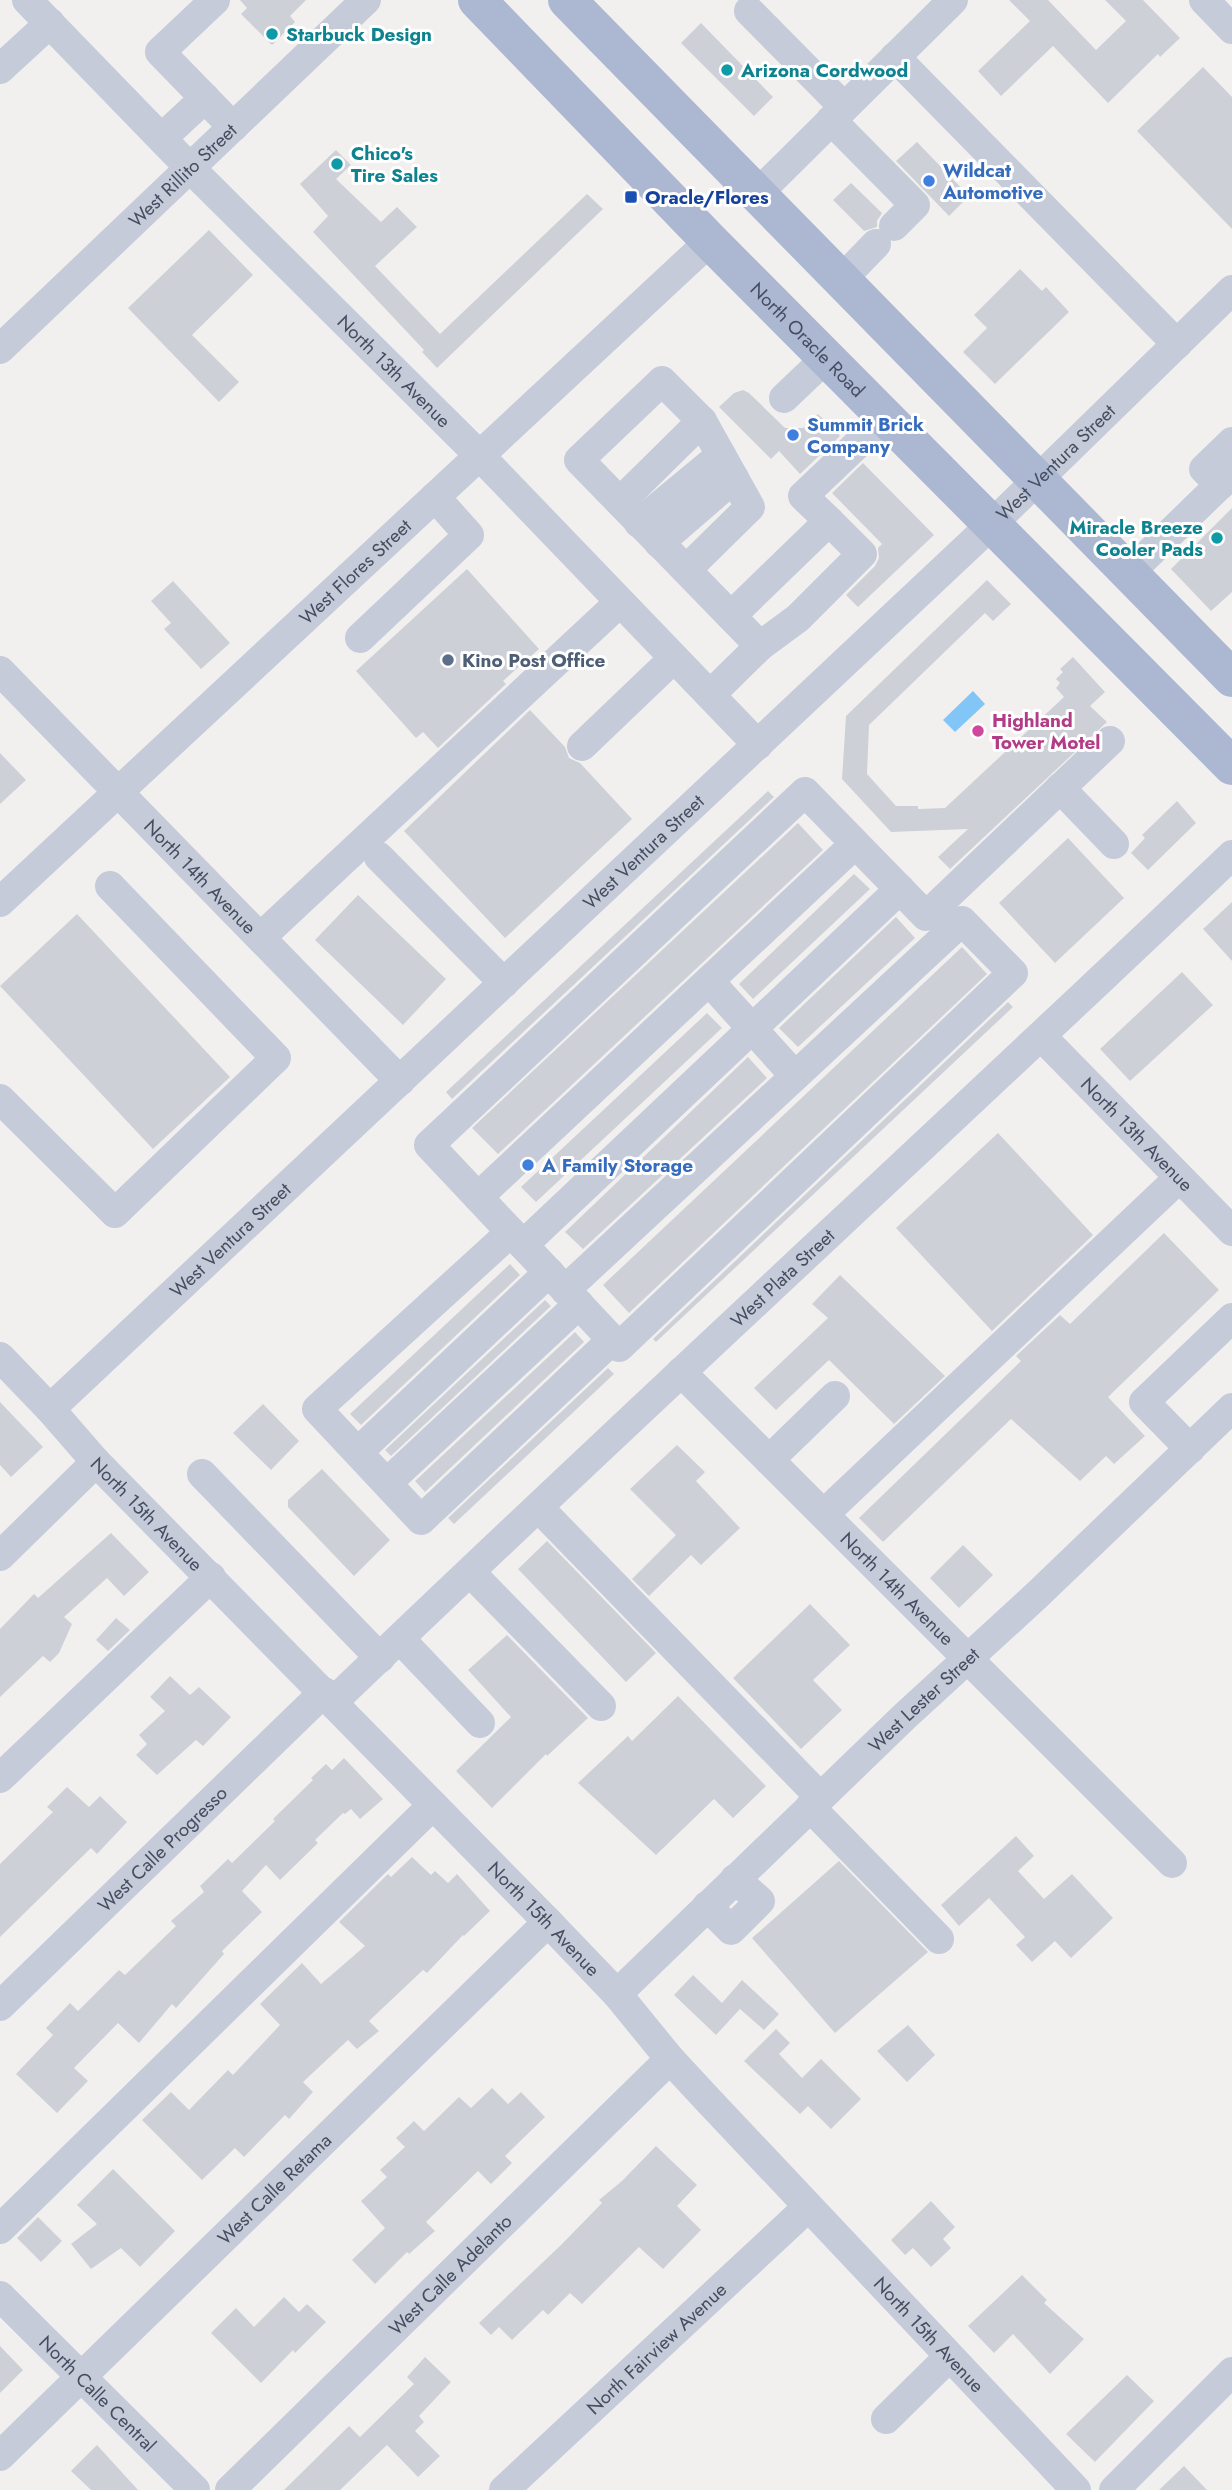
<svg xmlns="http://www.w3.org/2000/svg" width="1232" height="2490" font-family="Jost,sans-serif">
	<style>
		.water { fill: #81c6f7 }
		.building { fill: #ced0d8 }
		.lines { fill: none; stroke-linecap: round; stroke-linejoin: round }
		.minor { stroke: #c5cbd9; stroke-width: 30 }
		.major { stroke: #acb7d2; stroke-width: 38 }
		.culture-dot { fill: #0f9aa8; stroke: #fff; stroke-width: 2.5 }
		.shop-dot { fill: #3f7fe0; stroke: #fff; stroke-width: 2.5 }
		.transit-dot { fill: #1a4fb4; stroke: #fff; stroke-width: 2.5 }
		.service-dot { fill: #5c6f8a; stroke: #fff; stroke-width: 2.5 }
		.hotel-dot { fill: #d1479c; stroke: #fff; stroke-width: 2.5 }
		.labels { text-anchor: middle; stroke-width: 6; stroke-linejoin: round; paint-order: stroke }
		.culture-label { font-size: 19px; font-weight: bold; fill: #0d838f; stroke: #fff; text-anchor: start }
		.shop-label { font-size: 19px; font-weight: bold; fill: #366cbe; stroke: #fff; text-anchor: start }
		.street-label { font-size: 19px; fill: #454e60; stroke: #fff }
		.transit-label { font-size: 19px; font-weight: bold; fill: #164399; stroke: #fff; text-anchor: start }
		.service-label { font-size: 19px; font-weight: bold; fill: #4e5e75; stroke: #fff; text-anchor: start }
		.hotel-label { font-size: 19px; font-weight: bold; fill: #b23c85; stroke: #fff; text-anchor: start }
	</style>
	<rect width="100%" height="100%" fill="#f2f0ef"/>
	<path class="water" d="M 973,691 L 985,704 L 955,732 L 943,720 Z"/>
	<path class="building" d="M 240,0 L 306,0 L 290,16 L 295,22 L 272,45 L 241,14 L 247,8 Z
		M 1009,0 L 1048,0 L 1096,50 L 1126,21 L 1105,0 L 1143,0 L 1180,38 L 1160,57 L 1158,54 L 1108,103 L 1053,46 L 1001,96 L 978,71 L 1030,21 Z
		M 701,23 L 773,97 L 754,116 L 681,43 Z
		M 1203,67 L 1232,97 L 1232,229 L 1137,131 Z
		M 917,142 L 969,196 L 949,216 L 896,161 Z
		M 336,150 L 351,165 L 336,179 L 381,222 L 397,207 L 417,227 L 375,266 L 440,334 L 587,194 L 603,209 L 437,368 L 422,352 L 424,350 L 313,232 L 328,216 L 300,184 Z
		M 851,183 L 882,213 L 877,221 L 877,227 L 864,231 L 833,200 Z
		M 209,230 L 253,275 L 192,335 L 239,382 L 219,402 L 128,308 Z
		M 1020,269 L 1042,291 L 1046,287 L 1069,312 L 995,384 L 963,352 L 987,328 L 974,315 Z
		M 743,390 L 749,393 L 785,428 L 803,428 L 818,414 L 840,436 L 800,474 L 779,451 L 771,459 L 719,407 L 734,393 Z
		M 863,463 L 934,535 L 858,607 L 846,595 L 875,566 L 879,558 L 878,548 L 882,544 L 832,493 Z
		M 1232,508 L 1232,592 L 1211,611 L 1171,569 Z
		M 467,569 L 539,649 L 503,681 L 506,684 L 438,748 L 423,732 L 416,738 L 356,671 Z
		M 987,580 L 1011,604 L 993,621 L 985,613 L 869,725 L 867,774 L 896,806 L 918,806 L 918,809 L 945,808 L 1064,697 L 1056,688 L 1060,683 L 1056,679 L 1063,672 L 1060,669 L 1073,657 L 1105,692 L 1090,706 L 1107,722 L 950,869 L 938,857 L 968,829 L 891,832 L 842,779 L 846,716 Z
		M 173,581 L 230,643 L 201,669 L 164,629 L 171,623 L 151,601 Z
		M 530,710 L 565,747 L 569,758 L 580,763 L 632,819 L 505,938 L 404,831 Z
		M 0,753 L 26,780 L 0,804 Z
		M 768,791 L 774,797 L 452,1099 L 446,1092 Z
		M 1177,801 L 1196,823 L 1148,870 L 1131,853 L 1145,838 L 1142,835 Z
		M 798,823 L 823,850 L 498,1154 L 472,1128 Z
		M 1068,838 L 1124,898 L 1055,963 L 999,903 Z
		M 854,874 L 870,889 L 753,999 L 739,984 Z
		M 358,895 L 446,979 L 403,1025 L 315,940 Z
		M 1232,902 L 1232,961 L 1203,929 Z
		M 77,914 L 230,1077 L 153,1149 L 0,986 Z
		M 896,917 L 915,938 L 798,1047 L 779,1028 Z
		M 962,947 L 987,974 L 629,1313 L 603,1285 Z
		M 1182,972 L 1213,1005 L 1130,1081 L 1100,1049 Z
		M 1008,1002 L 1013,1007 L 656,1342 L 653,1339 Z
		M 707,1013 L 722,1028 L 536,1202 L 521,1187 Z
		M 748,1057 L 767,1078 L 583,1249 L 565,1232 Z
		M 998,1133 L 1093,1235 L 992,1331 L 896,1228 Z
		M 1164,1233 L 1219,1290 L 1108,1397 L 1145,1436 L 1114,1464 L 1106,1456 L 1080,1481 L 1011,1419 L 883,1542 L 859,1518 L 1021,1361 L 1016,1356 L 1060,1315 L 1070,1324 Z
		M 510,1264 L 520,1275 L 361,1425 L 350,1414 Z
		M 840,1275 L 945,1376 L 894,1424 L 829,1360 L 776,1410 L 754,1388 L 828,1318 L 812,1304 Z
		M 545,1300 L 551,1306 L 391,1456 L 385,1450 Z
		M 575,1332 L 584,1342 L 425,1492 L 415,1481 Z
		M 608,1368 L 614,1374 L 454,1524 L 448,1518 Z
		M 0,1402 L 43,1447 L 11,1477 L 0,1465 Z
		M 263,1404 L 299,1441 L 271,1470 L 233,1433 Z
		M 677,1445 L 705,1472 L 696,1481 L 740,1528 L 701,1565 L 691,1555 L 649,1596 L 632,1579 L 676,1535 L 630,1489 Z
		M 322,1469 L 390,1540 L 354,1576 L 288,1507 L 288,1500 Z
		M 111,1533 L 149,1572 L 124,1596 L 107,1578 L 64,1617 L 72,1624 L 59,1653 L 50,1662 L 43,1656 L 0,1697 L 0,1629 L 34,1594 L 38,1598 Z
		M 547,1541 L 656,1653 L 626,1682 L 518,1569 Z
		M 963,1545 L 993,1575 L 959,1608 L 930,1578 Z
		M 810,1604 L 850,1645 L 813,1680 L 842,1710 L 801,1749 L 733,1678 Z
		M 116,1618 L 130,1630 L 108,1651 L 96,1640 Z
		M 507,1635 L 588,1718 L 547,1756 L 546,1754 L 492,1808 L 456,1771 L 511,1717 L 468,1670 Z
		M 170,1676 L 190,1695 L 199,1687 L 231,1717 L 203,1746 L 196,1740 L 157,1775 L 136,1755 L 147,1744 L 139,1735 L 165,1711 L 150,1697 Z
		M 678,1696 L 766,1786 L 733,1818 L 714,1799 L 656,1855 L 578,1783 L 628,1736 L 632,1741 Z
		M 344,1758 L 383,1799 L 360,1819 L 351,1809 L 345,1814 L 343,1813 L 315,1840 L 318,1843 L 280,1880 L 266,1865 L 242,1891 L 262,1912 L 222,1951 L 224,1954 L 176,2008 L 172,2004 L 139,2043 L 118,2023 L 74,2068 L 88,2081 L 57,2113 L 16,2074 L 53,2035 L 46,2028 L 70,2003 L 78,2011 L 119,1970 L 125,1975 L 176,1926 L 171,1921 L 204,1892 L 200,1886 L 228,1859 L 232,1863 L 275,1821 L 273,1819 L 313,1780 L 311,1778 L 326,1764 L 332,1770 Z
		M 67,1787 L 89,1807 L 100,1796 L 127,1822 L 97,1854 L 91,1848 L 0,1937 L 0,1864 L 53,1812 L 47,1807 Z
		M 1016,1836 L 1034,1856 L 1018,1871 L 1044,1899 L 1072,1874 L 1113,1918 L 1071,1958 L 1055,1941 L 1032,1962 L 1016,1945 L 1025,1937 L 989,1898 L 959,1926 L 941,1905 Z
		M 412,1857 L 431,1875 L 435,1871 L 448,1883 L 457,1874 L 490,1911 L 464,1936 L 463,1935 L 427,1973 L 423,1970 L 369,2021 L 379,2031 L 357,2049 L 348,2040 L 303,2082 L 313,2092 L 289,2119 L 285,2115 L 244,2157 L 235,2148 L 202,2180 L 142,2120 L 171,2092 L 189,2110 L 228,2070 L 233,2075 L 280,2025 L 260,2004 L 302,1963 L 321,1984 L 365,1946 L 339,1922 L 388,1874 L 391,1877 Z
		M 839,1861 L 928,1952 L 835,2033 L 752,1938 Z
		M 693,1975 L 722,2003 L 742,1980 L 779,2014 L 764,2030 L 740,2009 L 716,2035 L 674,1995 Z
		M 908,2025 L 935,2055 L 907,2082 L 877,2051 Z
		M 776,2029 L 790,2043 L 779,2054 L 802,2078 L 821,2059 L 861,2099 L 831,2129 L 808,2106 L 800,2114 L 744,2061 Z
		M 492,2088 L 508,2104 L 521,2092 L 545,2117 L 505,2156 L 512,2163 L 491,2184 L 478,2171 L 426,2222 L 435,2231 L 409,2254 L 407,2252 L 375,2284 L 352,2260 L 385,2228 L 361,2201 L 387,2177 L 380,2170 L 405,2147 L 396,2138 L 414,2121 L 424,2131 L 459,2097 L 471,2108 Z
		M 656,2146 L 697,2185 L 677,2206 L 701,2230 L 663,2269 L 639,2247 L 582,2304 L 570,2293 L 548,2315 L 543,2310 L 512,2340 L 499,2327 L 491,2335 L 479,2323 L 561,2245 L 602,2203 L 599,2200 L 622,2181 Z
		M 113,2169 L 175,2231 L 140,2267 L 121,2248 L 91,2269 L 71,2244 L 97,2224 L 77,2205 Z
		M 931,2201 L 955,2227 L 943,2239 L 951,2248 L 931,2267 L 913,2248 L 905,2255 L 891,2240 Z
		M 38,2217 L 62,2241 L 41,2262 L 17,2238 Z
		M 1022,2275 L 1047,2300 L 1044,2303 L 1084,2339 L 1050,2374 L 1013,2334 L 994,2353 L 968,2326 Z
		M 284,2297 L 299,2312 L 307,2304 L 326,2322 L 295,2353 L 293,2350 L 261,2383 L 211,2333 L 236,2308 L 254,2327 Z
		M 0,2346 L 23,2370 L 0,2393 Z
		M 425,2357 L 451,2382 L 419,2416 L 424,2422 L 415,2431 L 440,2456 L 418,2477 L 387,2445 L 340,2490 L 284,2490 L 349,2426 L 360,2437 L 414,2384 L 407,2377 Z
		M 1127,2375 L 1154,2401 L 1095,2462 L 1066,2434 Z
		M 97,2445 L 138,2490 L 91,2490 L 71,2471 Z
		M 1184,2466 L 1207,2490 L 1159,2490 Z"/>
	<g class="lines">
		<g class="minor">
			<path id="s1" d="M 27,0 L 190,168 L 480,456 L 758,745"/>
			<path d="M 215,0 L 160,52 L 233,127"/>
			<path d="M 1204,0 L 1232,29"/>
			<path d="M 749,11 L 844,107"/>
			<path d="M 895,57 L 1177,344"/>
			<path d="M 0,69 L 50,23"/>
			<path d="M 831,120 L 915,205 L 894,226"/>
			<path d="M 162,138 L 205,98"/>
			<path d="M 758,193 L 953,0"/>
			<path d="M 842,279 L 876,244"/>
			<path id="s2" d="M 0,349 L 366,0"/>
			<path d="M 784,398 L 826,358"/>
			<path d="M 1220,485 L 1204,469 L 1232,442"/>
			<path d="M 620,502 L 702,421"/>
			<path d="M 639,523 L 721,455"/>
			<path d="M 659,543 L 734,478"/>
			<path d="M 686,570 L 750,507 L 702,421 L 662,381 L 579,460 L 760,646 L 710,695"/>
			<path d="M 1129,573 L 1232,473"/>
			<path d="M 731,616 L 829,521 L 803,496 L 885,418"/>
			<path d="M 360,638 L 469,535 L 435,497"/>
			<path d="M 760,646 L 798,618 L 862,554 L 829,521"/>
			<path id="s3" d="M 0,671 L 400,1081"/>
			<path d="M 582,746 L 674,658"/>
			<path d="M 1060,788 L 1114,844"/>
			<path d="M 379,857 L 504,983"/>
			<path id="s4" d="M 0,902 L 710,241"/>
			<path d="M 261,937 L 620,602"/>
			<path d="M 709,981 L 795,1076"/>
			<path id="s5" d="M 1042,1037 L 1232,1231"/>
			<path d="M 0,1099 L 115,1213 L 276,1058 L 110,886"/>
			<path d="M 478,1197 L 855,844"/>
			<path d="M 511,1232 L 317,1409 L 421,1520 L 612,1340"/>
			<path d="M 523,1245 L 900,889"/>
			<path d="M 565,1290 L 962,921 L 1013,973 L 619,1347 L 429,1145 L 805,792 L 926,916 L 1110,741"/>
			<path id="s6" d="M 0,1357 L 50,1409 L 96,1462 L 548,1922 L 617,1994 L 670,2059 L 708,2100 L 1076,2490"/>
			<path id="s7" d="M 681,1372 L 1172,1863"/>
			<path id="s8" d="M 50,1409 L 991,525 L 1232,290"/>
			<path d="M 1190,1449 L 1144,1402 L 1232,1318"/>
			<path d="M 358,1452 L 549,1272"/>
			<path d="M 769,1460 L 835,1396"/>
			<path d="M 202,1474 L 380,1658"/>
			<path d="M 387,1483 L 579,1304"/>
			<path d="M 539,1508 L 820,1797"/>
			<path d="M 824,1514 L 1179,1178"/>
			<path d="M 0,1556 L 96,1462"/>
			<path d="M 470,1572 L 601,1706"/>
			<path d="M 400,1639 L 480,1723"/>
			<path id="s9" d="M 333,1702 C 630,1416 934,1139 1232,855"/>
			<path d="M 0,1778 L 211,1577"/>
			<path d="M 810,1807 L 939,1939"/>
			<path d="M 707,1906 L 731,1930 L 760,1901 L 735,1879"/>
			<path id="s10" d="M 617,1994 L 905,1716 L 1036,1596 L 1232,1408"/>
			<path id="s11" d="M 0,2006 L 324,1692"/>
			<path d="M 0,2229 L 433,1805"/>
			<path id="s12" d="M 0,2296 L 195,2490"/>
			<path d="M 886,2419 L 949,2357"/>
			<path id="s13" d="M 0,2456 L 548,1922"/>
			<path id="s14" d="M 230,2490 L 670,2059"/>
			<path id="s15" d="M 504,2490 L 808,2207"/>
			<path d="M 1114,2490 L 1232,2372"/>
		</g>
		<g class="major">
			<path id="s16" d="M 477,0 L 710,241 L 1232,766"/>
			<path d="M 567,0 L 1232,678"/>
		</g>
	</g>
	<g class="culture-dot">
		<circle cx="272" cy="34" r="7"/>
		<circle cx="727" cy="70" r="7"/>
		<circle cx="337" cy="164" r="7"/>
		<circle cx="1217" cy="538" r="7"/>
	</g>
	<g class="shop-dot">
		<circle cx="929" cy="181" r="7"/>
		<circle cx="793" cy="435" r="7"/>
		<circle cx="528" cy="1165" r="7"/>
	</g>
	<rect class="transit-dot" x="624" y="190" width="14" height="14" rx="3.5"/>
	<circle class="service-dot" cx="448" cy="660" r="7"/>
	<circle class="hotel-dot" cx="978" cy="731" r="7"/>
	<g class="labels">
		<g class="culture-label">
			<text x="286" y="41">Starbuck Design</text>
			<text x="741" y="77">Arizona Cordwood</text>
			<text x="351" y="160">Chico's<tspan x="351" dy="22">Tire Sales</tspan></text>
			<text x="1203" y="534" text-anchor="end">Miracle Breeze<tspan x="1203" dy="22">Cooler Pads</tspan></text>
		</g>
		<g class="shop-label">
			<text x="943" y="177">Wildcat<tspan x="943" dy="22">Automotive</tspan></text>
			<text x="807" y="431">Summit Brick<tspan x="807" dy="22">Company</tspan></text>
			<text x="542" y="1172">A Family Storage</text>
		</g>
		<g class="street-label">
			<text dy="7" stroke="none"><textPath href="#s2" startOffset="252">West Rillito Street</textPath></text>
			<text dy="7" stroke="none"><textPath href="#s16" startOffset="474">North Oracle Road</textPath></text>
			<text dy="7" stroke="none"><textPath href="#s1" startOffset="522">North 13th Avenue</textPath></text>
			<text dy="7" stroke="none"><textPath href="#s8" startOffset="1381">West Ventura Street</textPath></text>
			<text dy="7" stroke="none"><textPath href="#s4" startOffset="485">West Flores Street</textPath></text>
			<text dy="7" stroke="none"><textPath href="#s8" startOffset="814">West Ventura Street</textPath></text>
			<text dy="7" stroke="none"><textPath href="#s3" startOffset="287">North 14th Avenue</textPath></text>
			<text dy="7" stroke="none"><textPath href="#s5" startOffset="136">North 13th Avenue</textPath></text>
			<text dy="7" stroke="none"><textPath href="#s8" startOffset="247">West Ventura Street</textPath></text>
			<text dy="7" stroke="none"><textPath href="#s9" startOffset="618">West Plata Street</textPath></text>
			<text dy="7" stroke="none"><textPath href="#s6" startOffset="215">North 15th Avenue</textPath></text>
			<text dy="7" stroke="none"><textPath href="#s7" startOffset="306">North 14th Avenue</textPath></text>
			<text dy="7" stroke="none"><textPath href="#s10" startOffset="425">West Lester Street</textPath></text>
			<text dy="7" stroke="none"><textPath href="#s11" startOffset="226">West Calle Progresso</textPath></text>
			<text dy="7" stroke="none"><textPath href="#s6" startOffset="782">North 15th Avenue</textPath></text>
			<text dy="7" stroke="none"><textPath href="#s13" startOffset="383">West Calle Retama</textPath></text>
			<text dy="7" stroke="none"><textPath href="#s14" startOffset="308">West Calle Adelanto</textPath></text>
			<text dy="7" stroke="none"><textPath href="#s6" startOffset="1349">North 15th Avenue</textPath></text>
			<text dy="7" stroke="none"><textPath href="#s15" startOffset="208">North Fairview Avenue</textPath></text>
			<text dy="7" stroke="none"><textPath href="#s12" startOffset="138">North Calle Central</textPath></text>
		</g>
		<g class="transit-label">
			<text x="645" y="204">Oracle/Flores</text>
		</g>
		<g class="service-label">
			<text x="462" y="667">Kino Post Office</text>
		</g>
		<g class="hotel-label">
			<text x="992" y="727">Highland<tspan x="992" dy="22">Tower Motel</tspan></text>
		</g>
	</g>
</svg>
